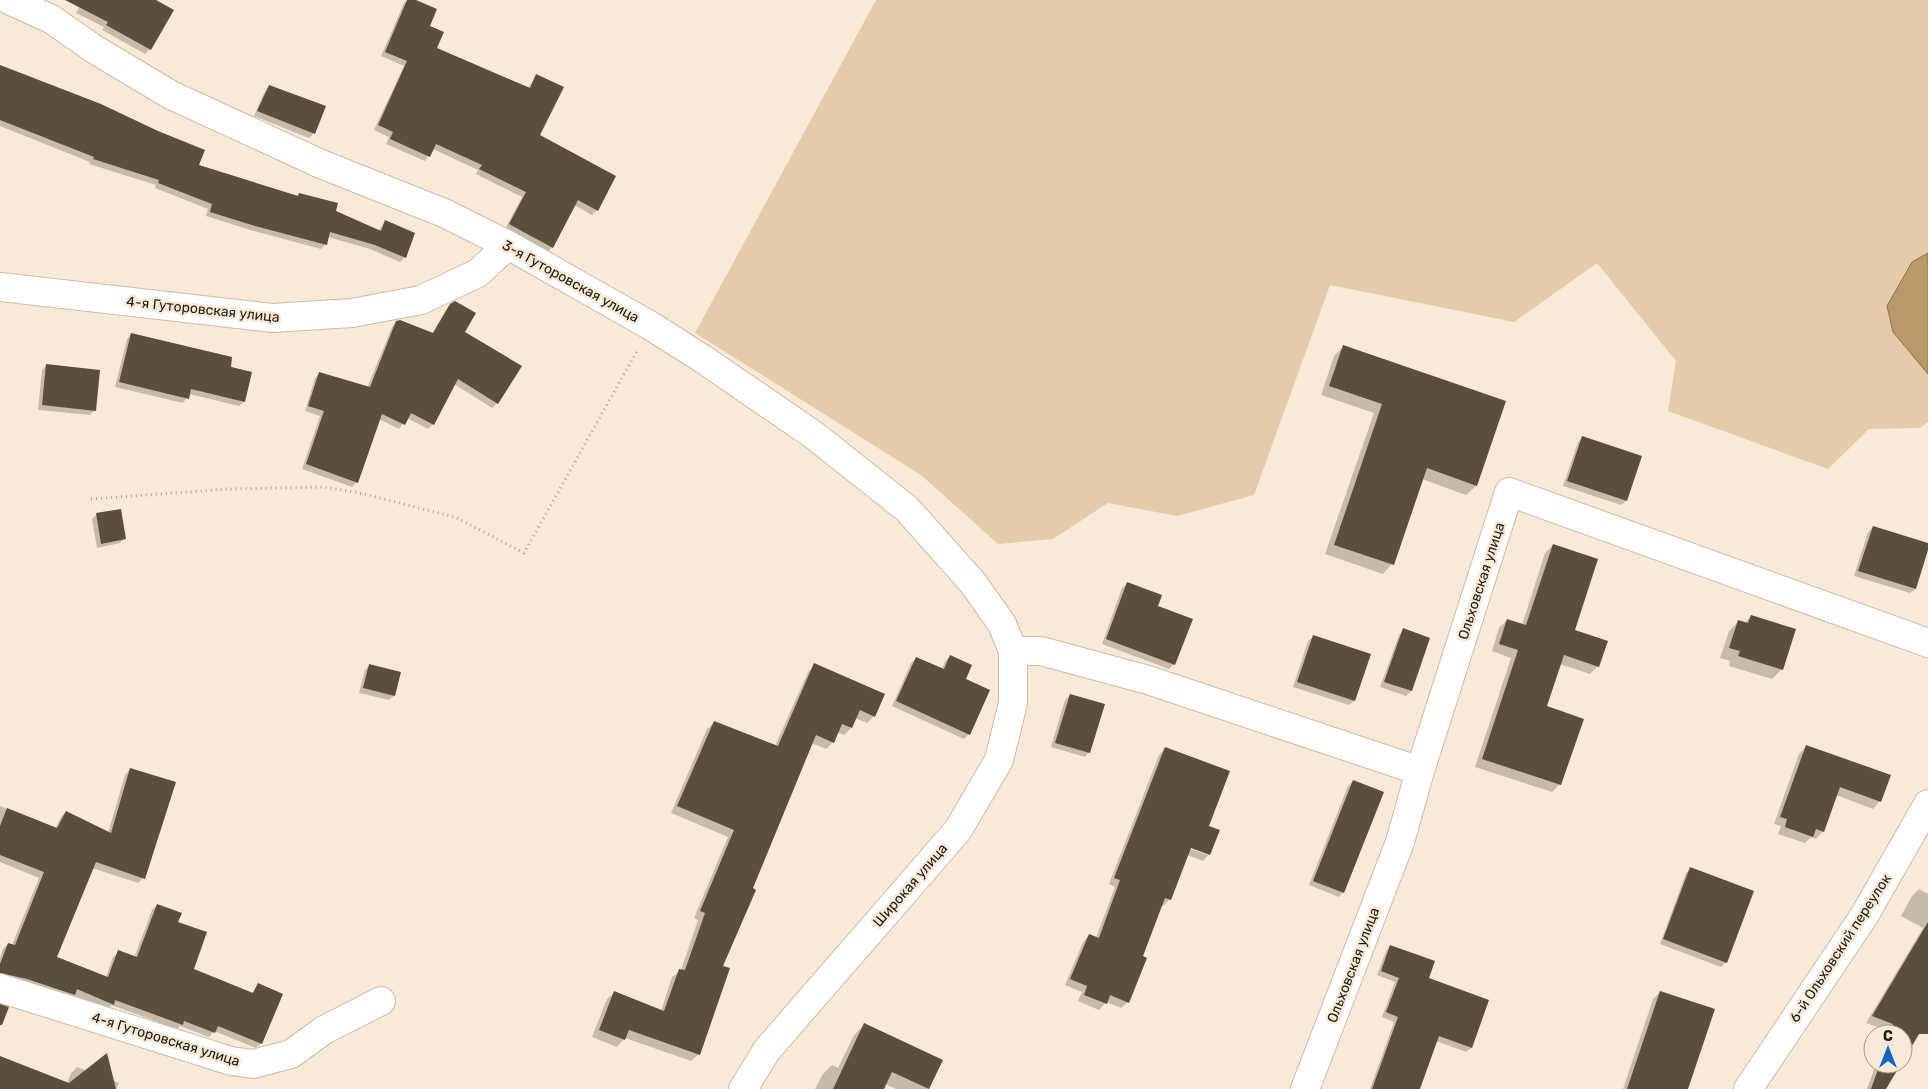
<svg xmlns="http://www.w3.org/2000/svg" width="1928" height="1089" font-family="Rubik,sans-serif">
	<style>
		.green { fill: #e4ccaa }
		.water { fill: #b9996a; stroke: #8a734f }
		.shadow { fill: #0003; fill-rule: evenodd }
		.building { fill: #5a4e3d }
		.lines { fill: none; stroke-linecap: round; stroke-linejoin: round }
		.minor-casing { stroke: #cabda9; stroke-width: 30 }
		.path { stroke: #b1a696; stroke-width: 3; stroke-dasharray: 1 4; stroke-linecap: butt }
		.minor { stroke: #fff; stroke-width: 28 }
		.labels { text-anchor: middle; stroke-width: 5; stroke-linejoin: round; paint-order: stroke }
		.street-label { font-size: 14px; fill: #1d1911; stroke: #f8ead6 }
	</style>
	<rect width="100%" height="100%" fill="#f8ead6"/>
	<path class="green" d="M 876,0 L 1928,0 L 1928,253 L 1912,262 L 1893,332 L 1928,374 L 1928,422 L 1920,428 L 1869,429 L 1828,469 L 1668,411 L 1676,361 L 1597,263 L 1514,322 L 1330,285 L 1254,495 L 1177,516 L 1108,503 L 1053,539 L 998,544 L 921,475 L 695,333 Z"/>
	<path class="water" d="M 1928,253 L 1928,374 L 1893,332 L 1887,306 L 1912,262 Z"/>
	<path class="shadow" d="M 83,0 L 154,0 L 172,10 L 150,49 L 145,54 L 102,30 L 104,27 L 76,13 Z
		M 408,0 L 413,0 L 428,27 L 436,49 L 528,88 L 537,75 L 538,136 L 597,210 L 592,215 L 574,205 L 552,247 L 548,252 L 505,229 L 522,197 L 476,174 L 478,170 L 433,149 L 425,161 L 386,144 L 389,137 L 374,130 L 404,66 L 381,56 L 404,3 Z
		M 0,69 L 198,166 L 296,197 L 299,194 L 378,231 L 385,222 L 405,257 L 400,262 L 370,249 L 328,237 L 326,244 L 321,249 L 250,230 L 206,216 L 208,209 L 155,188 L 156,185 L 89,164 L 90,162 L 0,126 Z
		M 270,86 L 314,133 L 309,138 L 254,116 L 265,91 Z
		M 451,305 L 497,403 L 492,408 L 454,384 L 433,424 L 428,429 L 407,418 L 399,429 L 379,419 L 357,482 L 352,487 L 302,469 L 320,416 L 305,411 L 315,378 L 320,373 L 367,388 L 392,327 L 397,322 L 432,334 L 446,310 Z
		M 131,334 L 251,373 L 244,402 L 239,406 L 189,394 L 183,403 L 115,387 L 127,339 Z
		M 1344,346 L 1476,486 L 1466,495 L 1422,479 L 1392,564 L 1383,574 L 1325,554 L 1374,413 L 1321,395 L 1334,356 Z
		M 47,365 L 94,411 L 90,415 L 38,410 L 42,370 Z
		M 1583,437 L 1626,501 L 1621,505 L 1563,486 L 1578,442 Z
		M 97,514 L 125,538 L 120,543 L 97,548 L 92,519 Z
		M 1873,527 L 1928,544 L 1915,589 L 1910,593 L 1854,576 L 1868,532 Z
		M 1553,545 L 1573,631 L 1598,666 L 1590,674 L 1560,664 L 1545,707 L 1560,784 L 1552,792 L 1475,767 L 1511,658 L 1492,651 L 1499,628 L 1507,620 L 1522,625 L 1545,553 Z
		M 1127,584 L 1157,606 L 1174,664 L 1169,669 L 1102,644 L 1122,588 Z
		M 1751,616 L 1782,669 L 1772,679 L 1729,666 L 1730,661 L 1720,658 L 1729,631 L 1739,621 L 1745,623 Z
		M 1403,630 L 1429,639 L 1411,691 L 1406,696 L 1380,687 L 1399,635 Z
		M 1313,637 L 1369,655 L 1354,701 L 1349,705 L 1293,687 L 1308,641 Z
		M 950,656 L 964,680 L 969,734 L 964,739 L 892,706 L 911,663 L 916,659 L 942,670 L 945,661 Z
		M 370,665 L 394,696 L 389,700 L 359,693 L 365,670 Z
		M 815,665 L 874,716 L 867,723 L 855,718 L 851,728 L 844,735 L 837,732 L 833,742 L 826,749 L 811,743 L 721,967 L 699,1054 L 691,1061 L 625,1038 L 617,1047 L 592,1037 L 607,999 L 615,992 L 661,1011 L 672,977 L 681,970 L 698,920 L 694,918 L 728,837 L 671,813 L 707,729 L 715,722 L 775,746 L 808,672 Z
		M 1070,695 L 1089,752 L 1085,757 L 1051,747 L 1065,700 Z
		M 1806,747 L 1880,801 L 1873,809 L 1836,795 L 1823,831 L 1816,839 L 1811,837 L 1805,843 L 1778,834 L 1781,826 L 1774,824 L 1799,754 Z
		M 1165,748 L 1207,827 L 1209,854 L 1203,861 L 1187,855 L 1170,899 L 1163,906 L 1161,905 L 1141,957 L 1128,1002 L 1121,1008 L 1106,1002 L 1099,1010 L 1078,1001 L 1082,992 L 1065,985 L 1083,942 L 1089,935 L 1096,938 L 1115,887 L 1109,884 L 1159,755 ZM 1185,844 L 1208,853 L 1208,855 L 1185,847 Z
		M 130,769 L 143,878 L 138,883 L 92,868 L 56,957 L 106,977 L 113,957 L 119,952 L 134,958 L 152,910 L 157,905 L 177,923 L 192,970 L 251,994 L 258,985 L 261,1043 L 256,1048 L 214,1031 L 209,1037 L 180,1026 L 177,1029 L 111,1005 L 108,1009 L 73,995 L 68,1000 L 0,978 L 0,958 L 3,949 L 8,944 L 12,945 L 39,878 L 0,862 L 0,806 L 55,829 L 61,817 L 66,812 L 108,833 L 125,775 Z
		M 1353,781 L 1343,892 L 1339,897 L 1309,885 L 1348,786 Z
		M 1691,869 L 1726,962 L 1721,967 L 1660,944 L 1686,873 Z
		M 1919,889 L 1928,894 L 1928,1016 L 1903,1058 L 1903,1034 L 1887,1034 L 1888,1031 L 1866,1023 L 1923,928 L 1901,916 L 1912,896 Z
		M 1391,946 L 1427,979 L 1488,1001 L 1471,1048 L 1466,1052 L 1436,1041 L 1419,1089 L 1370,1089 L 1394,1022 L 1382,1017 L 1395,982 L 1377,975 L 1386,951 Z
		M 1660,992 L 1659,1089 L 1623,1089 L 1653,999 Z
		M 864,1025 L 941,1061 L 928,1089 L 896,1089 L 885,1084 L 882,1089 L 815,1089 L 822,1075 L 832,1065 L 838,1068 L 854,1035 Z
		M 0,1058 L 67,1084 L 71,1073 L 77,1067 L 119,1083 L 116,1089 L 0,1089 Z
		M 1876,1064 L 1900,1064 L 1885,1089 L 1867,1089 Z"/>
	<path class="building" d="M 65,0 L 156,0 L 174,10 L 151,50 L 106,25 L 108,22 Z
		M 407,0 L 416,0 L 437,9 L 430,26 L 444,32 L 437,48 L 530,88 L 536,74 L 564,87 L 540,135 L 616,176 L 598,211 L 578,200 L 553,248 L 509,224 L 526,192 L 479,169 L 482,165 L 436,144 L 430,157 L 390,139 L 393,132 L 378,125 L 407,61 L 385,52 Z
		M 0,65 L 101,104 L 158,131 L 205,150 L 199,165 L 298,196 L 299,193 L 338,203 L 336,211 L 381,231 L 385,220 L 415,233 L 406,258 L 375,245 L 330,232 L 327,245 L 255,226 L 210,212 L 212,204 L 158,183 L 159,180 L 93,159 L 94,157 L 0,120 Z
		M 269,85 L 326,106 L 315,134 L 257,111 Z
		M 455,301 L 476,313 L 465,332 L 522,366 L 498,404 L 458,379 L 434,425 L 411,413 L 405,425 L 382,414 L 358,483 L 306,464 L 324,411 L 308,406 L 319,372 L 370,387 L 396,321 L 400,320 L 433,333 L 450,304 Z
		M 131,333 L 232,357 L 231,367 L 252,372 L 245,402 L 191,389 L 189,399 L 119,382 Z
		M 1343,345 L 1506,401 L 1477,486 L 1427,468 L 1394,565 L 1334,545 L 1382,404 L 1329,386 Z
		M 46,364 L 100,370 L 96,411 L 42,405 Z
		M 1582,436 L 1642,456 L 1627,501 L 1567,481 Z
		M 121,509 L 126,539 L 101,544 L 96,513 Z
		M 1873,526 L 1928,543 L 1928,550 L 1916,589 L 1858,571 Z
		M 1553,544 L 1598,559 L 1575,630 L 1608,641 L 1599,667 L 1564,655 L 1547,706 L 1584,719 L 1561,785 L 1482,759 L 1518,650 L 1499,644 L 1507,619 L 1526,625 Z
		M 1127,582 L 1162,595 L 1158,606 L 1193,619 L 1175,665 L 1106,639 Z
		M 1751,615 L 1796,629 L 1783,670 L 1738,656 L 1740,651 L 1729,648 L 1738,620 L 1748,623 Z
		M 1403,628 L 1430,638 L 1412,691 L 1384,682 Z
		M 1313,635 L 1371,654 L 1355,701 L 1297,682 Z
		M 950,655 L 972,665 L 966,679 L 990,690 L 970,735 L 896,701 L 916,657 L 944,669 Z
		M 814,663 L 885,694 L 875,717 L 860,710 L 852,728 L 842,724 L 834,743 L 816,735 L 753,888 L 756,890 L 723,966 L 730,968 L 700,1055 L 629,1030 L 625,1040 L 599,1030 L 614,991 L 664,1011 L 679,969 L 685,970 L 705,913 L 700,911 L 734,830 L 677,806 L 714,721 L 778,746 Z
		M 369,664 L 401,672 L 395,696 L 363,688 Z
		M 1070,694 L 1105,704 L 1090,753 L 1055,743 Z
		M 1806,745 L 1891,775 L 1881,802 L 1840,787 L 1824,832 L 1816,829 L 1813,837 L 1785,827 L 1787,819 L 1780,817 Z
		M 1165,747 L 1230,771 L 1209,826 L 1220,830 L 1210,855 L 1191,848 L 1171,900 L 1165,898 L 1143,956 L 1147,958 L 1129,1003 L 1110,995 L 1107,1004 L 1084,995 L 1087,986 L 1070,979 L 1089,934 L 1099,938 L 1120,880 L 1114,878 Z
		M 130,768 L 176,782 L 145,879 L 96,862 L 57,957 L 108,977 L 118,950 L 137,957 L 157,904 L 182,913 L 178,922 L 207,932 L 194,969 L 253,993 L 258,983 L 283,994 L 262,1044 L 218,1026 L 215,1033 L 184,1021 L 183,1025 L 115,1000 L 114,1005 L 77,989 L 75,995 L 27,979 L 0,973 L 0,964 L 8,943 L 15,945 L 44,872 L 0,855 L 0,826 L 7,808 L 57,828 L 66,811 L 111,833 Z
		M 1353,780 L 1384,792 L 1344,893 L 1313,881 Z
		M 1690,867 L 1754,891 L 1727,963 L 1663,939 Z
		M 1928,922 L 1928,1034 L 1919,1034 L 1903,1061 L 1903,1034 L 1890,1034 L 1893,1024 L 1872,1016 Z
		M 1390,945 L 1435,961 L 1429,978 L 1489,1000 L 1472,1048 L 1439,1036 L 1420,1089 L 1372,1089 L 1398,1017 L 1386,1012 L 1399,978 L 1381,971 Z
		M 1660,991 L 1715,1009 L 1688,1089 L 1627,1089 Z
		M 0,1004 L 9,1007 L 2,1025 L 0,1025 Z
		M 864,1023 L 943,1060 L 929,1089 L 892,1072 L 884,1089 L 833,1089 Z
		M 107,1053 L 116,1089 L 0,1089 L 0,1056 L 69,1083 Z
		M 1880,1064 L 1901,1064 L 1886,1089 L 1871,1089 Z"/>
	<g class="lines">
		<g class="minor-casing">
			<path id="minor" d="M 9,0 L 51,19 L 94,49 L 171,95 L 321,164 L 444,213 L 508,245 L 651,326 L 703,359 L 815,436 L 907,509 L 973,583 L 1002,624 L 1013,651 L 1013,703 L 999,760 L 958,830 L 767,1050 L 743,1089
				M 0,287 L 272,318 L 352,313 L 421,300 L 478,273 L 508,245
				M 1013,651 L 1041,651 L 1148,680 L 1420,771
				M 0,988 L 231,1061 L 253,1064 L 291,1054 L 324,1030 L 381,1001
				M 1305,1089 L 1400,842 L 1420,771 L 1509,492 L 1928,643
				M 1748,1089 L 1864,916 L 1928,804"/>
		</g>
		<path class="path" d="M 91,499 L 228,489 L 323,487 L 360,493 L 455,517 L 524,553 L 637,351"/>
		<use href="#minor" class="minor"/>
	</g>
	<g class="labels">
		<g class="street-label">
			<text transform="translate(571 281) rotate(29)" y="5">3-я Гуторовская улица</text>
			<text transform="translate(203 309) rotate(6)" y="5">4-я Гуторовская улица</text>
			<text transform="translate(1481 581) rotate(-72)" y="5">Ольховская улица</text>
			<text transform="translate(910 885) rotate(-49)" y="5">Широкая улица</text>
			<text transform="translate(1840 948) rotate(-57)" y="5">6-й Ольховский переулок</text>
			<text transform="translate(1353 965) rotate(-69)" y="5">Ольховская улица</text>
			<text transform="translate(166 1039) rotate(17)" y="5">4-я Гуторовская улица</text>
		</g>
	</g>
	<g transform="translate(1888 1049)"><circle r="24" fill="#f8ead6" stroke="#a09687"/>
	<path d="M0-4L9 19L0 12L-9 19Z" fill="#0b63cc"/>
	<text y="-8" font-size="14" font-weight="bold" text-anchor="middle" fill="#1d1911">С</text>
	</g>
</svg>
